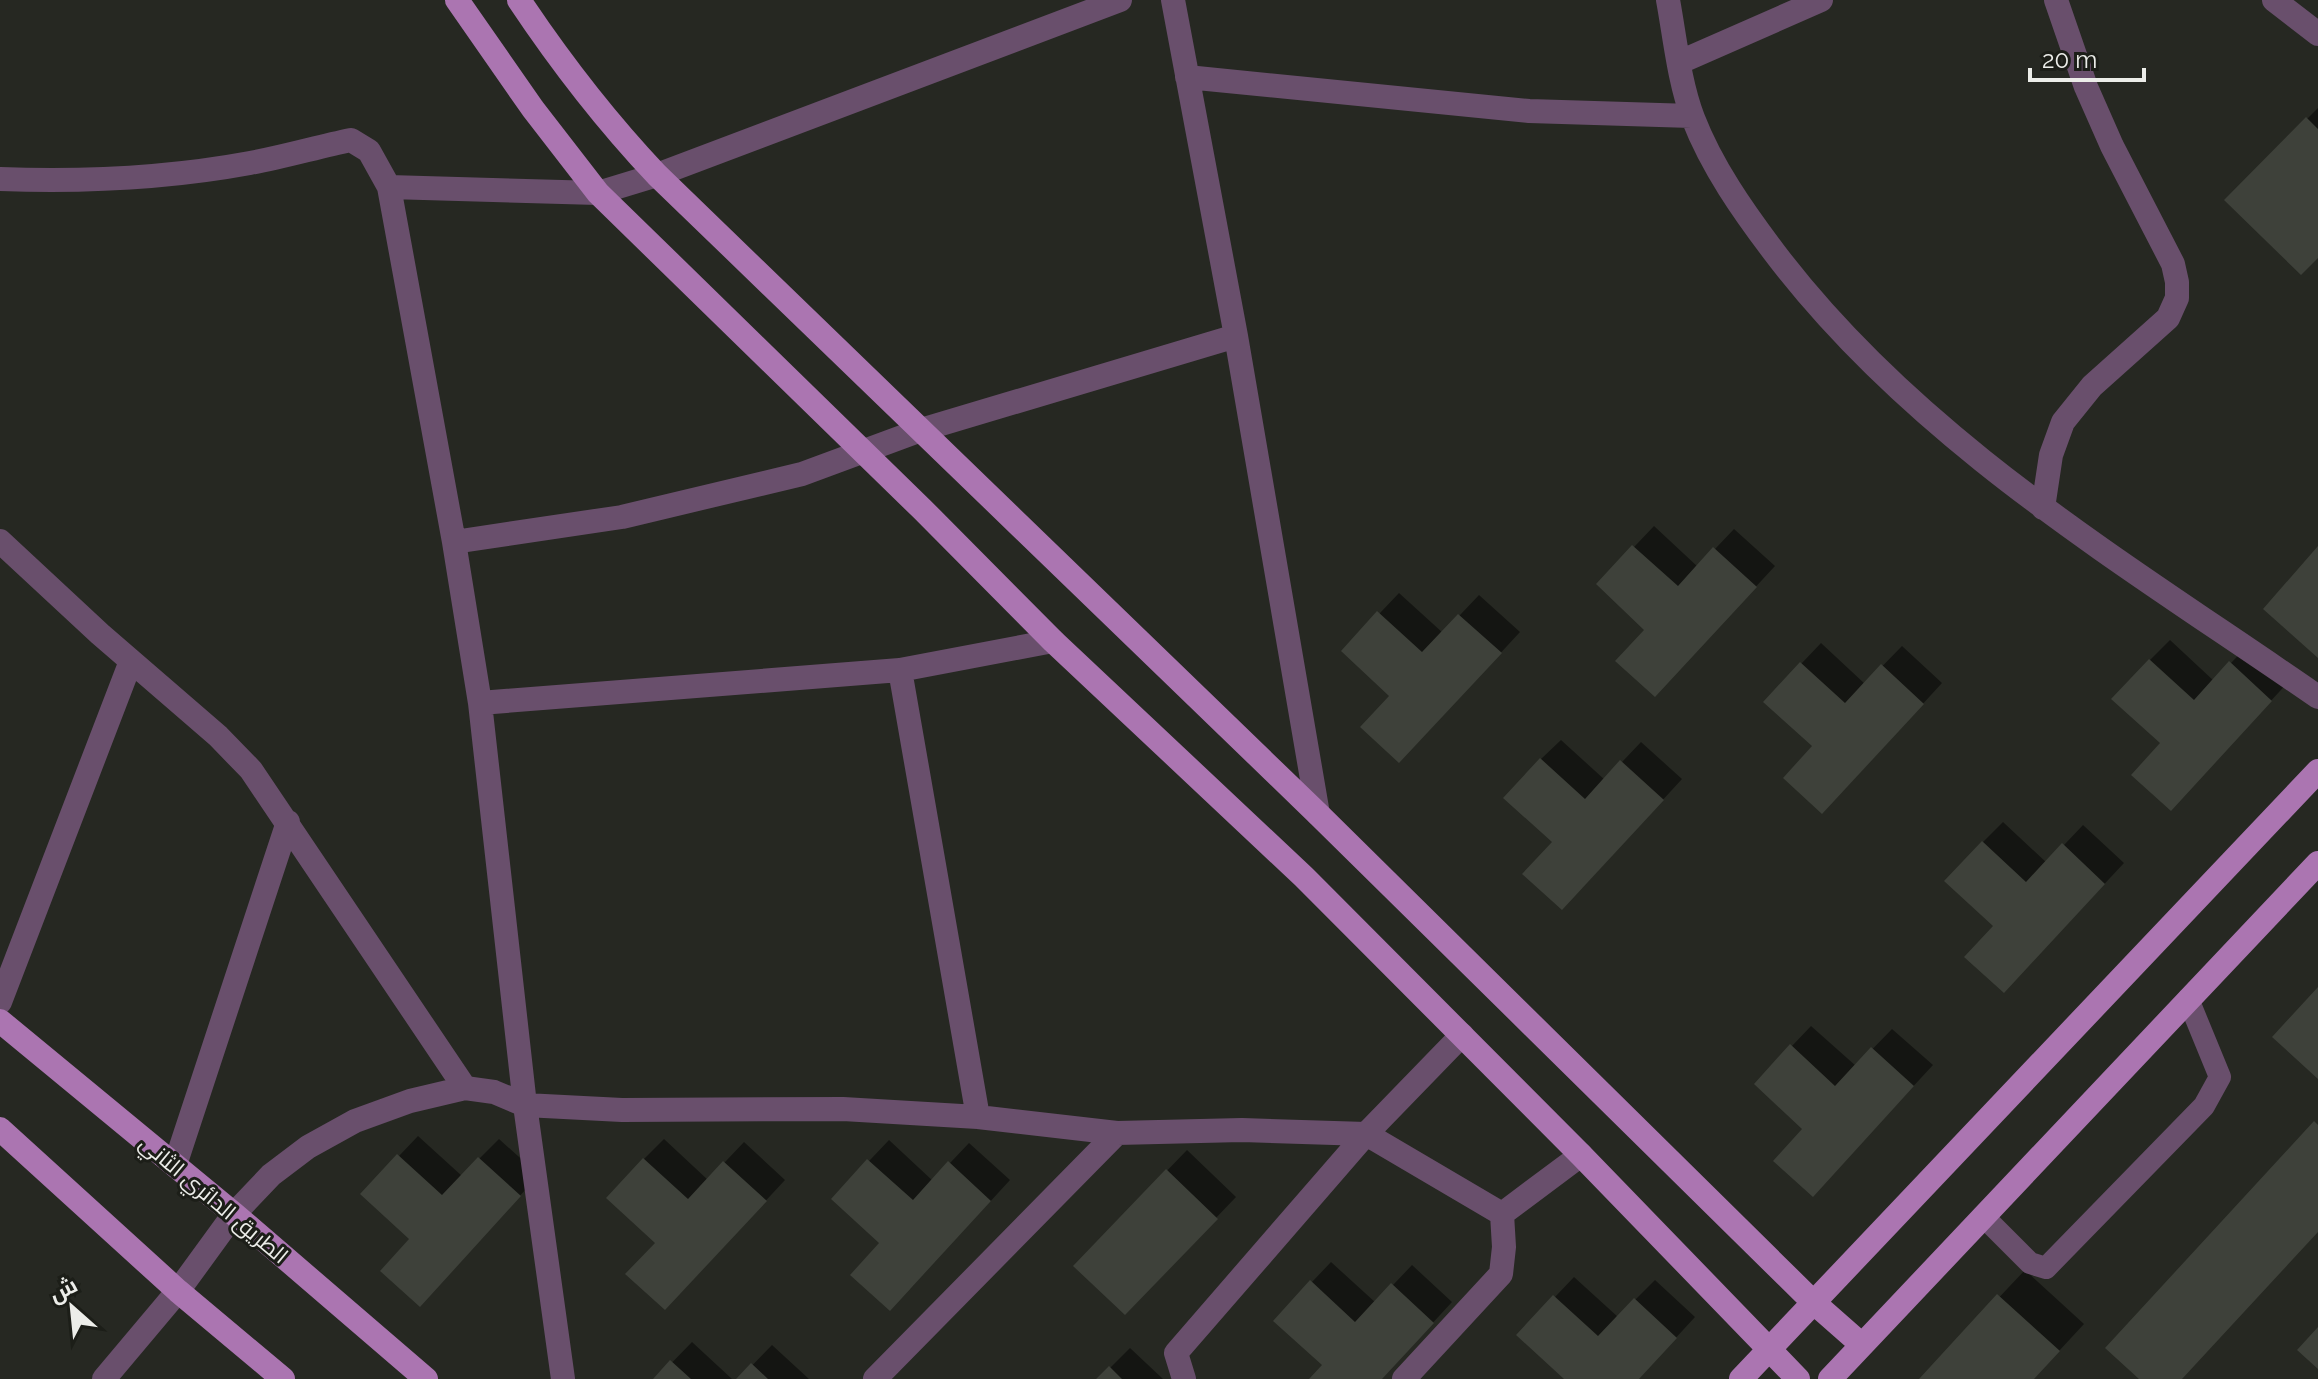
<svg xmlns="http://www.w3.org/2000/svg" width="2318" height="1379" font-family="Raleway,Cairo,sans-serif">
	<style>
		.shadow { fill: #0007 }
		.building { fill: #3e413a }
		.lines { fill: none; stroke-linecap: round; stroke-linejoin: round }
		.lane { stroke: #694f6c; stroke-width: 22 }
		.street { stroke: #694f6c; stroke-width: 24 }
		.primary { stroke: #ab75b1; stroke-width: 24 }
		.labels { text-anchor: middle; stroke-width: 6; stroke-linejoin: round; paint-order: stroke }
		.street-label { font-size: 22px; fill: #ecede9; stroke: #1c1e18 }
	</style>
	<rect width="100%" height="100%" fill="#262822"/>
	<path class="shadow" d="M 2318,108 L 2318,256 L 2226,200 Z
		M 1654,526 L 1698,567 L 1734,529 L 1775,566 L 1674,675 L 1647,630 L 1599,584 Z
		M 1399,593 L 1443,633 L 1479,595 L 1520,632 L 1419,741 L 1392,695 L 1344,651 Z
		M 2170,640 L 2214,681 L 2250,643 L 2290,680 L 2190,789 L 2163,743 L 2150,660 Z
		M 1821,643 L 1865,684 L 1902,646 L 1942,683 L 1842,792 L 1815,746 L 1766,701 Z
		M 1561,740 L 1605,780 L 1641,742 L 1682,779 L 1582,888 L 1555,842 L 1541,759 Z
		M 2003,822 L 2047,863 L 2083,825 L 2124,863 L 2023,971 L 1996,926 L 1983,842 Z
		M 1811,1026 L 1856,1066 L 1892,1029 L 1933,1065 L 1832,1174 L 1805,1129 L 1792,1046 Z
		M 418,1136 L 462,1176 L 499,1139 L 539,1175 L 439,1284 L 412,1239 L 399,1156 Z
		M 664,1139 L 708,1180 L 744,1142 L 785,1180 L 685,1288 L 657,1243 L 644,1159 Z
		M 889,1140 L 933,1181 L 969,1143 L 1010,1180 L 910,1289 L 882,1243 L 834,1198 Z
		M 1187,1150 L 1236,1197 L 1144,1293 L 1075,1266 Z
		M 1331,1262 L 1376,1303 L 1412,1265 L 1452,1302 L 1381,1379 L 1312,1379 L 1324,1365 L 1312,1282 Z
		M 2025,1270 L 2084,1324 L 2033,1379 L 1922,1379 Z
		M 1574,1277 L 1618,1317 L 1655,1280 L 1695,1317 L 1638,1379 L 1567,1379 L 1555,1297 Z
		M 692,1342 L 732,1379 L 656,1379 Z
		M 772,1345 L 809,1379 L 739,1379 Z
		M 1130,1348 L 1163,1379 L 1099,1379 Z"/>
	<path class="building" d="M 2306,117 L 2318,129 L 2318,258 L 2301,275 L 2224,200 Z
		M 1632,545 L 1678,586 L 1713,547 L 1757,587 L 1655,697 L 1615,661 L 1644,630 L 1596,584 Z
		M 2318,546 L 2318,658 L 2263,609 Z
		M 1377,611 L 1422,652 L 1458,614 L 1502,653 L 1399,763 L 1360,727 L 1389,696 L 1341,651 Z
		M 2149,659 L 2194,700 L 2229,661 L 2272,701 L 2171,811 L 2131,775 L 2160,743 L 2111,699 Z
		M 1800,662 L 1845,703 L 1881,664 L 1924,704 L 1822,814 L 1783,778 L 1812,746 L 1763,702 Z
		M 1540,758 L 1585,799 L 1620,760 L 1664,800 L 1562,910 L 1522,874 L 1552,842 L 1503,798 Z
		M 1982,841 L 2026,882 L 2062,843 L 2105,884 L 2004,993 L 1964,957 L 1993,926 L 1944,881 Z
		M 2318,987 L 2318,1079 L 2272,1037 Z
		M 1790,1044 L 1835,1086 L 1871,1047 L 1914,1086 L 1813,1197 L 1773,1161 L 1802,1129 L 1754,1084 Z
		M 2314,1121 L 2318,1125 L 2318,1232 L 2182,1379 L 2139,1379 L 2105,1348 Z
		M 397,1154 L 442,1195 L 478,1157 L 521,1196 L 420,1307 L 380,1271 L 409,1239 L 360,1194 Z
		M 643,1158 L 688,1199 L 723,1161 L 767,1201 L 665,1310 L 625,1274 L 655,1243 L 606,1198 Z
		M 867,1159 L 913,1200 L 948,1161 L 991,1201 L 890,1311 L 850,1275 L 879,1243 L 831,1199 Z
		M 1166,1169 L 1218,1219 L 1125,1315 L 1073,1266 Z
		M 1310,1280 L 1355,1322 L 1391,1283 L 1434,1323 L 1382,1379 L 1309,1379 L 1322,1365 L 1273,1321 Z
		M 1997,1294 L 2060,1351 L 2034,1379 L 1919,1379 Z
		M 1553,1295 L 1598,1336 L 1634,1298 L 1677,1338 L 1639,1379 L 1564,1379 L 1516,1335 Z
		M 2318,1327 L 2318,1369 L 2297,1350 Z
		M 670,1360 L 691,1379 L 653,1379 Z
		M 751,1363 L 768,1379 L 736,1379 Z
		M 1109,1366 L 1122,1379 L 1096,1379 Z"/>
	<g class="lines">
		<path class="lane" d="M 1983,1216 L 2030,1263 L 2046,1268 L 2204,1106 L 2220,1077 L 2188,999"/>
		<path class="street" d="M 1173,0 L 1236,336 L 1318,814
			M 1668,0 C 1675,38 1679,81 1693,118 C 1712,167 1743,211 1774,252 C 1917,441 2126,564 2318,697
			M 2274,0 L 2318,34
			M 1680,62 L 1821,0
			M 1187,77 L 1529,111 L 1692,116
			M 0,179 C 82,182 169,178 250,163 C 284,157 317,147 351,140 L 369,151 L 389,187
			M 2043,508 L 2051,455 L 2063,422 L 2092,386 L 2168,318 L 2177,298 L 2177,282 L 2173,264 L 2112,146 L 2086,87 L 2056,0
			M 0,541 L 100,634 L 218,736 L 251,770 L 465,1088
			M 454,542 L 622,517 L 802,474 L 921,430 L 1236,336
			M 900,670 L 978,1117
			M 480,703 L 900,670 L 1053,641
			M 0,1002 L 131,661
			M 175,1165 L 288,822
			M 104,1379 L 178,1291 L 234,1214 L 271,1175 L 308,1147 L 355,1121 L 410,1101 L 465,1088 L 494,1092 L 525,1105 L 622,1110 L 843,1109 L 978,1117 L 1117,1133 L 1242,1130 L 1366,1134 L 1502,1214 L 1581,1155
			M 563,1379 L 525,1105 L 480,703 L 454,542 L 389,187 L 598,193 L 657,175 L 1120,0
			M 875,1379 L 1117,1133
			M 1184,1379 L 1176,1353 L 1366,1134 L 1462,1035
			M 1404,1379 L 1501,1274 L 1504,1247 L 1502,1214"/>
		<path class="primary" d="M 457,0 L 533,109 L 598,193 L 922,509 L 1053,641 L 1304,877 L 1581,1155 L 1798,1379
			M 519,0 C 561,63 606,121 657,175 L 1318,814 L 1812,1301 L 1862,1345
			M 0,1021 L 234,1214 L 426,1379
			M 0,1129 L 178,1291 L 283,1379
			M 1741,1379 L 2318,771
			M 1830,1379 L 2318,863"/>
	</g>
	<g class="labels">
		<g class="street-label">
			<text transform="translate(214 1199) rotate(40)" y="8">الطريق الدائري الثاني</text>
		</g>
	</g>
	<g transform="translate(72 1307) rotate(333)" stroke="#1c1e18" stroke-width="6" paint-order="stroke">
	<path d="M0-6L14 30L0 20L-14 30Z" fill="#ecede9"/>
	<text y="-12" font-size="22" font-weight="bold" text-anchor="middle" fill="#ecede9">ش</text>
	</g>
	<path d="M2030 68v12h114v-12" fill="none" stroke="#ecede9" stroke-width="4"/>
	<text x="2042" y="68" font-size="24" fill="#ecede9" stroke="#1c1e18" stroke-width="6" paint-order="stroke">20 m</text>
</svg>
